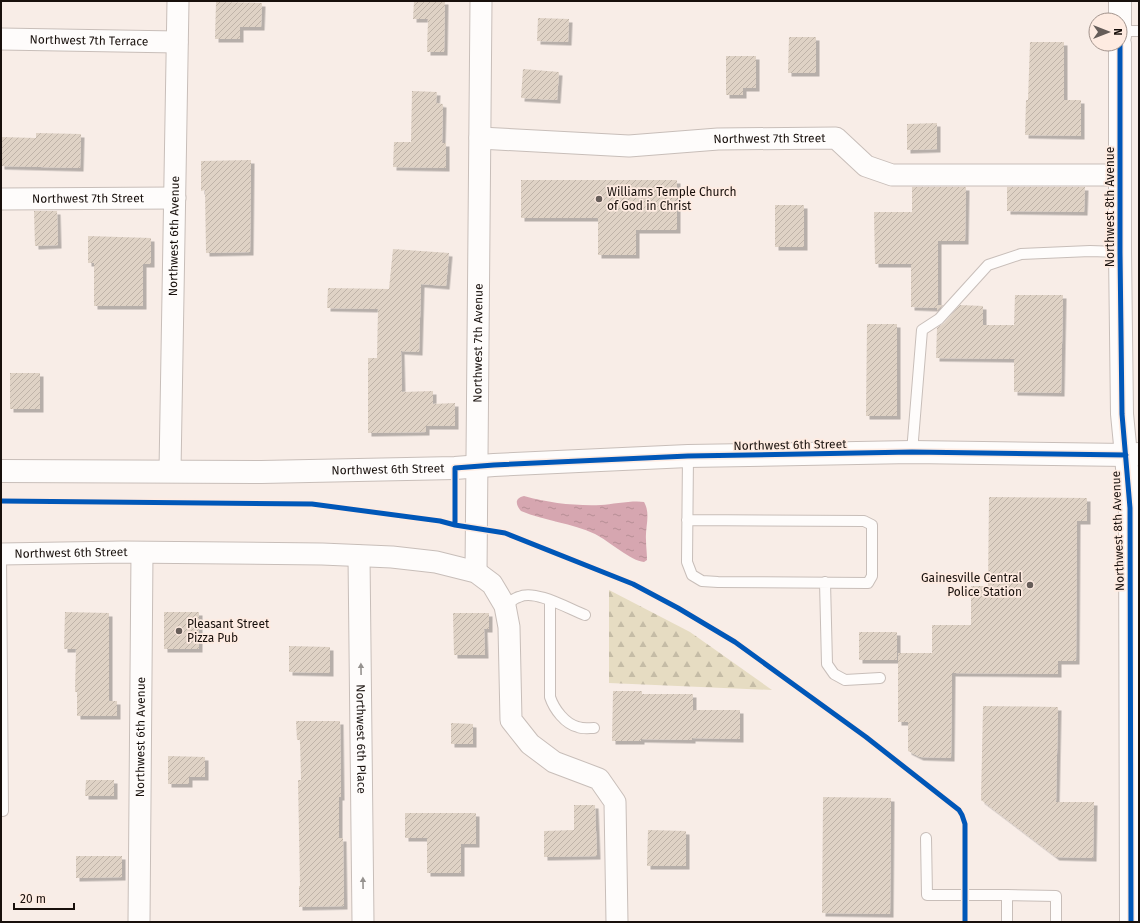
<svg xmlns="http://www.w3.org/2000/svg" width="1140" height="923" font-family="'Fira Sans',sans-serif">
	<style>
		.forest { fill: url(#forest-firs) }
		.water { fill: url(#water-ripples) }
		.building { fill: url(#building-hatch); filter: url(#shadow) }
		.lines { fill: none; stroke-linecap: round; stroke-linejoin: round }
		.service-casing { stroke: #c8beb9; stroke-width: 12 }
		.minor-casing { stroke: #c8beb9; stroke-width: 23 }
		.tertiary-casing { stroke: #c8beb9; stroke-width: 24 }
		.secondary-casing { stroke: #c8beb9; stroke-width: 24 }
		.service { stroke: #fefcfb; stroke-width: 10 }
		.minor { stroke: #fefcfb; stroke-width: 21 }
		.tertiary { stroke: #fefcfb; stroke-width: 22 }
		.secondary { stroke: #fefcfb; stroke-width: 22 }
		.cycleway-casing { stroke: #feebe1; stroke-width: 8 }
		.cycleway { stroke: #0057b8; stroke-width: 5 }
		.oneway { fill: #96928f }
		.poi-dot { fill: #665d59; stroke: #feebe1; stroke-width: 1.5 }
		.labels { text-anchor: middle; stroke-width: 3.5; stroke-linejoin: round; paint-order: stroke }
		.street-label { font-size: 12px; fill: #18100c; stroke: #feebe1 }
		.poi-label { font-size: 12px; fill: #18100c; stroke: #feebe1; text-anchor: start }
	</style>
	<defs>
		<pattern id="forest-firs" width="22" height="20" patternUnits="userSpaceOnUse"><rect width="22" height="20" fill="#e6dcc2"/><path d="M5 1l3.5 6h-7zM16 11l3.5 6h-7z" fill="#c5bca6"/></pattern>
		<pattern id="water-ripples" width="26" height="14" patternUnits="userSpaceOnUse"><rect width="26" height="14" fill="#d6a6b0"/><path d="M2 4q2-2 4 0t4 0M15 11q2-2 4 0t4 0" fill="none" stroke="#b78e96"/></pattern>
		<pattern id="building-hatch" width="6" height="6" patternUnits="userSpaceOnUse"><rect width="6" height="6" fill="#dfd2c5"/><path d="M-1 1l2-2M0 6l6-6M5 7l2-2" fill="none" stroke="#bfb3a8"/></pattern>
		<filter id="shadow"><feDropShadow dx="3.5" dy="3.5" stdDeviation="0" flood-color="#0004"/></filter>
	</defs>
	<rect width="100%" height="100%" fill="#f8ede7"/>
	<path class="forest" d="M 609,590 L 690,632 L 772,690 L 609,683 Z"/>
	<path class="water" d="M 524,496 C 549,503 575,506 601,505 C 613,504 634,500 644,502 C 651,514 645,527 646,540 C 646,547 647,553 647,560 L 644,562 C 631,561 609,541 595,534 C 572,523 545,521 521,511 C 515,504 515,498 524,496 Z"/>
	<path class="building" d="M 414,1 L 445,1 L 444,52 L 427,52 L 428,19 L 413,19 Z
		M 216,2 L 262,3 L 261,27 L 240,27 L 240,39 L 215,39 Z
		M 538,18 L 569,19 L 568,42 L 537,41 Z
		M 789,37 L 816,37 L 816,73 L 788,73 Z
		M 1030,42 L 1064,42 L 1064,100 L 1081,100 L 1081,136 L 1025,135 L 1026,100 L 1028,100 Z
		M 726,56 L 756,56 L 756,88 L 743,88 L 743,95 L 726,95 Z
		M 523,69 L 559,72 L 557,100 L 521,98 Z
		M 412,91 L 437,92 L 436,103 L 443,104 L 442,143 L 446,143 L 446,168 L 393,167 L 394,142 L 411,142 Z
		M 937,123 L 937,149 L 907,150 L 907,124 Z
		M 36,133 L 81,134 L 80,168 L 1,166 L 1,137 L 36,138 Z
		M 251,160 L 250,252 L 206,253 L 205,190 L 201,191 L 201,161 Z
		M 521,180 L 677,180 L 677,230 L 636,230 L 636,255 L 598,255 L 598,218 L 521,218 Z
		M 912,187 L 966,187 L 965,241 L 938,241 L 938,305 L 943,305 L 937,311 L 937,308 L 911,307 L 911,264 L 875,264 L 874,212 L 912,212 Z
		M 1007,187 L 1085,187 L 1084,212 L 1007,211 Z
		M 775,205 L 804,205 L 804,247 L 775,247 Z
		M 34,211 L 57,211 L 58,245 L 35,246 Z
		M 88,236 L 151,238 L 151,264 L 143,264 L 143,306 L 94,306 L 94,263 L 88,263 Z
		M 393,249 L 449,253 L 446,286 L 421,284 L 419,352 L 401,351 L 402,392 L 433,391 L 433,404 L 455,403 L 455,426 L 426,426 L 426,432 L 368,433 L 368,358 L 377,358 L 378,309 L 327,308 L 328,288 L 389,289 Z
		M 1015,295 L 1063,295 L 1061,393 L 1014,392 L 1014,359 L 936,358 L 937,328 L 944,323 L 960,305 L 983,306 L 983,325 L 1014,325 Z
		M 867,324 L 897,324 L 897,416 L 866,416 Z
		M 10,373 L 40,373 L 40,409 L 10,409 Z
		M 989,497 L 1087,498 L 1087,521 L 1077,521 L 1076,661 L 1058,661 L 1058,674 L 952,673 L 951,758 L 920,757 L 908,751 L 908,722 L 898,722 L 898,653 L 932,653 L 932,625 L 971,625 L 971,586 L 988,586 Z
		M 65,612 L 109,613 L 109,701 L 117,701 L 117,716 L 77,716 L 77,692 L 75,692 L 76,649 L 64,649 Z
		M 164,612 L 199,612 L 199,649 L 164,649 Z
		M 453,613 L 489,613 L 489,629 L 484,629 L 485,655 L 454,655 Z
		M 859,632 L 897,632 L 897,660 L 859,660 Z
		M 289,646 L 330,647 L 330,673 L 289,672 Z
		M 613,691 L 642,691 L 642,694 L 693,694 L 693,710 L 740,710 L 740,739 L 692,738 L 692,740 L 641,739 L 641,741 L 612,741 Z
		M 983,706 L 1058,707 L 1056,802 L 1094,802 L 1093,858 L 1056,857 L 981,800 Z
		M 296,721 L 340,721 L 341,797 L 339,797 L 339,838 L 343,838 L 344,906 L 299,907 L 299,886 L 300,886 L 298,780 L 301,780 L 300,740 L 297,740 Z
		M 451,723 L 473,724 L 473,744 L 451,744 Z
		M 168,756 L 205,757 L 205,777 L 189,777 L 189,784 L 168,784 Z
		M 86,780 L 114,780 L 114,796 L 85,796 Z
		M 823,797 L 891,798 L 890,914 L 822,913 Z
		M 574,805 L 595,805 L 597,856 L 544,857 L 544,831 L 574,830 Z
		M 405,813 L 476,813 L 476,844 L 461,844 L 461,873 L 427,873 L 427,838 L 405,838 Z
		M 648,830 L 686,831 L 686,866 L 647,866 Z
		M 76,856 L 122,856 L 122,877 L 76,878 Z"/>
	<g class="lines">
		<g class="service-casing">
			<path id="service" d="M 1120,31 L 1139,31
				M 912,452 L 922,330 L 939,319 L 988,265 L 1021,254 L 1090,251 L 1120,252
				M 687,520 L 864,521 L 872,525 L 872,576 L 868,583 L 718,582 L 702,581 L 692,575 L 687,562 L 688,456
				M 1,554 L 3,811
				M 825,582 L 827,664 L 834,674 L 845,680 L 880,678
				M 550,601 L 550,697 C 554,709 565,724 578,727 C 583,729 589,728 594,728
				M 505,606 C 509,603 514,598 519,597 C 535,589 569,609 585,615
				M 926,838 L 927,895 L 1007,895 L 1007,922
				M 1007,895 L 1056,896 L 1056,922"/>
		</g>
		<g class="minor-casing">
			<g id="minor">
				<path id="s1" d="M 1,39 L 177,42"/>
				<path id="s2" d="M 480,138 L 629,146 L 718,139 L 836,138 L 866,166 L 892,175 L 1119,175"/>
				<path id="s3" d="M 1,199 L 175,198"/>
				<path id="s4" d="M 170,471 L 178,1"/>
				<path id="s5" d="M 1,554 L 123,552 L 322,554 L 392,557 L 436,562 L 476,572 L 492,584 L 505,606 L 509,627 L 511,720 L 530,744 L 554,762 L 599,779 L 615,802 L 617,922"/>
				<path id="s6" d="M 359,556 L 363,922"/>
				<path id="s7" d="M 476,572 L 481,1"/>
				<path id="s8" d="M 139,922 L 142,553"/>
			</g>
		</g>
		<g class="tertiary-casing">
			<g id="tertiary">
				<path d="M 1120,36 L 1120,1"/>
				<path id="s9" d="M 1,471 L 261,472 L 455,468 L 494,465 L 688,456 L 912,452 L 1126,455 L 1122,414 L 1120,252 L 1120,44"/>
			</g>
		</g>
		<g class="secondary-casing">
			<path id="secondary" d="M 1131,922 L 1130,508 L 1126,455 L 1139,454"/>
		</g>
		<use href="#service" class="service"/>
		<use href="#minor" class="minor"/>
		<use href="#tertiary" class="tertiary"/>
		<use href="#secondary" class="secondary"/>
		<g class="cycleway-casing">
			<path id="cycleway" d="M 1120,44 L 1120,252 L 1122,414 L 1130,508 L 1131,922
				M 1,501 L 312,504 L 440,521 L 455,525 L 505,533 L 633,584 L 678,608 L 735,642 L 866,737 L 959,810 L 962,815 L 965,824 L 965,922
				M 455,525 L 455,468 L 494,465 L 688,456 L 912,452 L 1126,455"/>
		</g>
		<use href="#cycleway" class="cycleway"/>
	</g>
	<defs><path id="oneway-solid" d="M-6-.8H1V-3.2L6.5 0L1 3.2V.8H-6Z"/></defs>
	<g class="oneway">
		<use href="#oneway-solid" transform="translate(361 669) rotate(-91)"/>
		<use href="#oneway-solid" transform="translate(363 883) rotate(-91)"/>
	</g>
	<g class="poi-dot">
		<circle cx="599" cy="199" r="4"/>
		<circle cx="1030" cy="585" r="4"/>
		<circle cx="179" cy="631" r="4"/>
	</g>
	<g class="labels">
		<g class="street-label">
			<text dy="4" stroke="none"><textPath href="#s1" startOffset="88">Northwest 7th Terrace</textPath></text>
			<text dy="4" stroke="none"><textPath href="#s2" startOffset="290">Northwest 7th Street</textPath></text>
			<text dy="4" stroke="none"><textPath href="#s3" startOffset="87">Northwest 7th Street</textPath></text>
			<text transform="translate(1110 207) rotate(-90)" y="4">Northwest 8th Avenue</text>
			<text dy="4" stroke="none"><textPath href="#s4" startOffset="235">Northwest 6th Avenue</textPath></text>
			<text dy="4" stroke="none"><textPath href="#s7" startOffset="229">Northwest 7th Avenue</textPath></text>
			<text transform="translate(790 445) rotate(-1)" y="4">Northwest 6th Street</text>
			<text dy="4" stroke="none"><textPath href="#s9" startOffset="387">Northwest 6th Street</textPath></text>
			<text transform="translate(1118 531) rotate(-92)" y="4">Northwest 8th Avenue</text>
			<text dy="4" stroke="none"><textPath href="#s5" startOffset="70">Northwest 6th Street</textPath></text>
			<text dy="4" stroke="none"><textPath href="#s8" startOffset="185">Northwest 6th Avenue</textPath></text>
			<text dy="4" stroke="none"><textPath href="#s6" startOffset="183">Northwest 6th Place</textPath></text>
		</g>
		<g class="poi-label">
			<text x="607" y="196">Williams Temple Church<tspan x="607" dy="14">of God in Christ</tspan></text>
			<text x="1022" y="582" text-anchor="end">Gainesville Central<tspan x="1022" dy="14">Police Station</tspan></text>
			<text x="187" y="628">Pleasant Street<tspan x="187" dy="14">Pizza Pub</tspan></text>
		</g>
	</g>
	<rect width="1140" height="923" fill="none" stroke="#18100c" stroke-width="4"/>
	<g transform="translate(1108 32) rotate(90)"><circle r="19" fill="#feebe1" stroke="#a2938c"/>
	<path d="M0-3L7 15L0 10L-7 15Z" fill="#665d59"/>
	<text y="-6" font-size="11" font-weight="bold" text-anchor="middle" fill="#18100c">N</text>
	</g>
	<path d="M14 903v6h60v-6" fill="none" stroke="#18100c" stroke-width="2"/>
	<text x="20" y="903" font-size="12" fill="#18100c" stroke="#feebe1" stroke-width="3" paint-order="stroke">20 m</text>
</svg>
